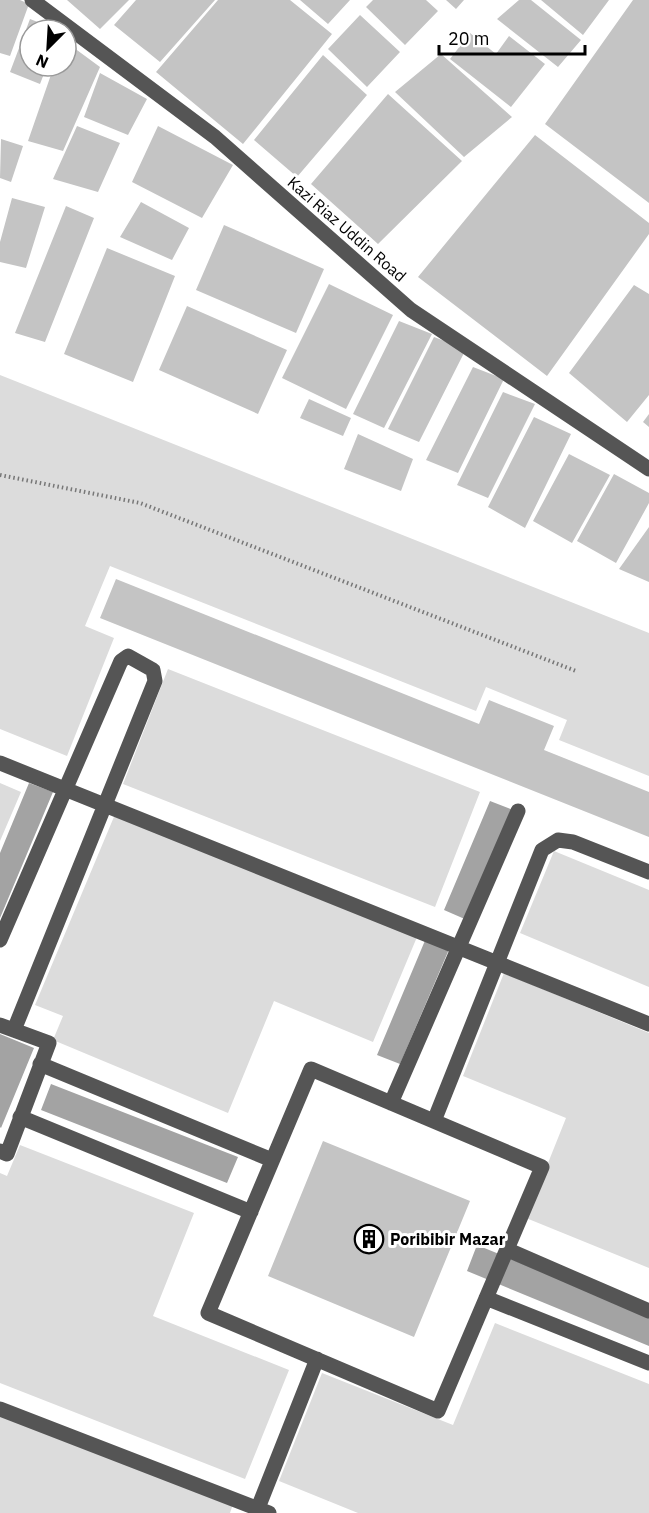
<svg xmlns="http://www.w3.org/2000/svg" width="649" height="1513" font-family="'IBM Plex Sans',sans-serif">
	<style>
		.green { fill: #dcdcdc }
		.water { fill: #a3a3a3 }
		.building { fill: #c4c4c4 }
		.lines { fill: none; stroke-linecap: round; stroke-linejoin: round }
		.path { stroke: #777; stroke-width: 4; stroke-dasharray: 1.5 3; stroke-linecap: butt }
		.minor { stroke: #555; stroke-width: 15 }
		.labels { text-anchor: middle; stroke-width: 6; stroke-linejoin: round; paint-order: stroke }
		.street-label { font-size: 16px; fill: #000; stroke: #fff }
		.poi-label { font-size: 16px; font-weight: bold; fill: #000; stroke: #fff; text-anchor: start }
	</style>
	<rect width="100%" height="100%" fill="#fff"/>
	<path class="green" d="M 0,375 L 649,633 L 649,776 L 559,740 L 567,720 L 486,687 L 476,711 L 110,566 L 85,626 L 114,638 L 67,756 L 0,729 Z
		M 168,669 L 480,792 L 435,907 L 123,784 Z
		M 0,783 L 21,792 L 0,841 Z
		M 116,812 L 417,937 L 373,1042 L 274,1001 L 228,1113 L 53,1040 L 63,1016 L 35,1005 Z
		M 554,851 L 649,890 L 649,987 L 520,933 Z
		M 504,973 L 649,1033 L 649,1268 L 526,1218 L 566,1118 L 463,1076 Z
		M 20,1145 L 194,1213 L 153,1316 L 289,1370 L 245,1479 L 0,1383 L 0,1173 L 7,1176 Z
		M 495,1323 L 649,1384 L 649,1513 L 358,1513 L 279,1481 L 322,1373 L 453,1425 Z
		M 0,1416 L 233,1504 L 230,1513 L 0,1513 Z"/>
	<path class="water" d="M 29,783 L 53,792 L 0,918 L 0,853 Z
		M 490,801 L 513,810 L 467,920 L 444,910 Z
		M 429,931 L 453,940 L 400,1064 L 377,1055 Z
		M 0,1034 L 34,1048 L 1,1128 L 0,1127 Z
		M 51,1084 L 238,1157 L 227,1183 L 41,1110 Z
		M 477,1245 L 649,1316 L 649,1346 L 467,1271 Z"/>
	<path class="building" d="M 0,0 L 20,0 L 29,4 L 10,56 L 0,53 Z
		M 67,0 L 129,0 L 100,29 Z
		M 136,0 L 215,0 L 160,62 L 114,25 Z
		M 218,0 L 290,0 L 332,34 L 243,144 L 156,72 Z
		M 300,0 L 350,0 L 328,24 Z
		M 373,0 L 426,0 L 438,11 L 405,45 L 366,7 Z
		M 446,0 L 464,0 L 456,9 Z
		M 519,0 L 531,0 L 581,40 L 558,67 L 497,19 Z
		M 541,0 L 609,0 L 583,35 Z
		M 633,0 L 649,0 L 649,203 L 545,124 Z
		M 360,15 L 400,52 L 367,87 L 328,49 Z
		M 30,19 L 58,30 L 30,30 L 30,66 L 47,66 L 40,84 L 10,72 Z
		M 470,33 L 496,54 L 509,36 L 545,64 L 511,107 L 450,59 Z
		M 66,42 L 100,67 L 63,151 L 28,141 L 54,66 L 66,66 Z
		M 441,54 L 512,117 L 464,157 L 395,92 Z
		M 323,55 L 367,95 L 297,177 L 254,140 Z
		M 100,73 L 147,99 L 128,135 L 84,117 Z
		M 388,94 L 462,161 L 378,244 L 311,184 Z
		M 77,126 L 120,143 L 98,192 L 53,179 Z
		M 158,126 L 233,165 L 202,218 L 132,182 Z
		M 535,135 L 649,223 L 649,234 L 547,376 L 418,277 Z
		M 1,139 L 23,146 L 11,182 L 0,178 Z
		M 12,198 L 45,207 L 26,268 L 0,262 L 0,242 Z
		M 141,202 L 189,228 L 172,260 L 120,237 Z
		M 66,206 L 94,218 L 45,342 L 15,333 Z
		M 224,225 L 324,269 L 296,333 L 196,290 Z
		M 107,248 L 175,276 L 133,382 L 64,354 Z
		M 329,284 L 393,315 L 346,409 L 282,378 Z
		M 634,285 L 649,294 L 649,395 L 627,422 L 569,373 Z
		M 187,306 L 287,350 L 258,414 L 159,370 Z
		M 399,321 L 432,334 L 384,428 L 353,414 Z
		M 434,337 L 466,349 L 419,442 L 388,429 Z
		M 473,367 L 504,379 L 458,473 L 426,460 Z
		M 503,392 L 535,404 L 488,498 L 457,485 Z
		M 309,399 L 351,418 L 343,436 L 300,418 Z
		M 649,414 L 649,427 L 643,422 Z
		M 534,417 L 571,434 L 525,528 L 488,507 Z
		M 358,434 L 413,459 L 401,491 L 344,469 Z
		M 569,454 L 610,475 L 572,543 L 533,521 Z
		M 614,474 L 649,493 L 649,503 L 616,563 L 577,541 Z
		M 649,527 L 649,582 L 619,569 Z
		M 116,579 L 479,724 L 489,700 L 554,726 L 544,750 L 649,792 L 649,837 L 100,618 Z
		M 323,1141 L 470,1201 L 414,1337 L 268,1276 Z"/>
	<g class="lines">
		<path class="path" d="M 0,475 L 140,503 L 576,671"/>
		<path class="minor" d="M 32,0 L 215,137 L 411,310 L 649,469
			M 0,763 L 649,1024
			M 0,940 L 121,661 L 128,656 L 153,670 L 155,681 L 14,1030
			M 0,1025 L 49,1043 L 7,1154 L 0,1151
			M 40,1064 L 272,1160
			M 311,1069 L 542,1167 L 438,1411 L 208,1313 Z
			M 391,1103 L 518,811
			M 20,1117 L 251,1212
			M 434,1121 L 542,850 L 558,840 L 573,842 L 649,872
			M 508,1250 L 649,1311
			M 486,1298 L 649,1363
			M 0,1409 L 269,1513
			M 256,1513 L 317,1359"/>
	</g>
	<defs>
		<g id="building-ring" transform="scale(1.5)"><circle r="9.5" fill="#fff" stroke="#000" stroke-width="1.5"/><path d="M-4-6H4V6H1V3H-1V6H-4ZM-2.5-4.3h1.7v1.8h-1.7ZM.8-4.3h1.7v1.8H.8ZM-2.5-1h1.7V.8h-1.7ZM.8-1h1.7V.8H.8Z" fill="#000"/></g>
	</defs>
	<g fill-rule="evenodd">
		<use href="#building-ring" x="369" y="1239"/>
	</g>
	<g class="labels">
		<g class="street-label">
			<text transform="translate(347 229) rotate(41)" y="6">Kazi Riaz Uddin Road</text>
		</g>
		<g class="poi-label">
			<text x="390" y="1245">Poribibir Mazar</text>
		</g>
	</g>
	<g transform="translate(48 48) rotate(204)"><circle r="28" fill="#ffffff" stroke="#999999" stroke-width="1.5"/>
	<path d="M0-4.5L10 22L0 15L-10 22Z" fill="#000000"/>
	<text y="-9" font-size="16" font-weight="bold" text-anchor="middle" fill="#000000">N</text>
	</g>
	<path d="M439 45v9h146v-9" fill="none" stroke="#000000" stroke-width="3"/>
	<text x="448" y="45" font-size="18" fill="#000000" stroke="#ffffff" stroke-width="4.5" paint-order="stroke">20 m</text>
</svg>
